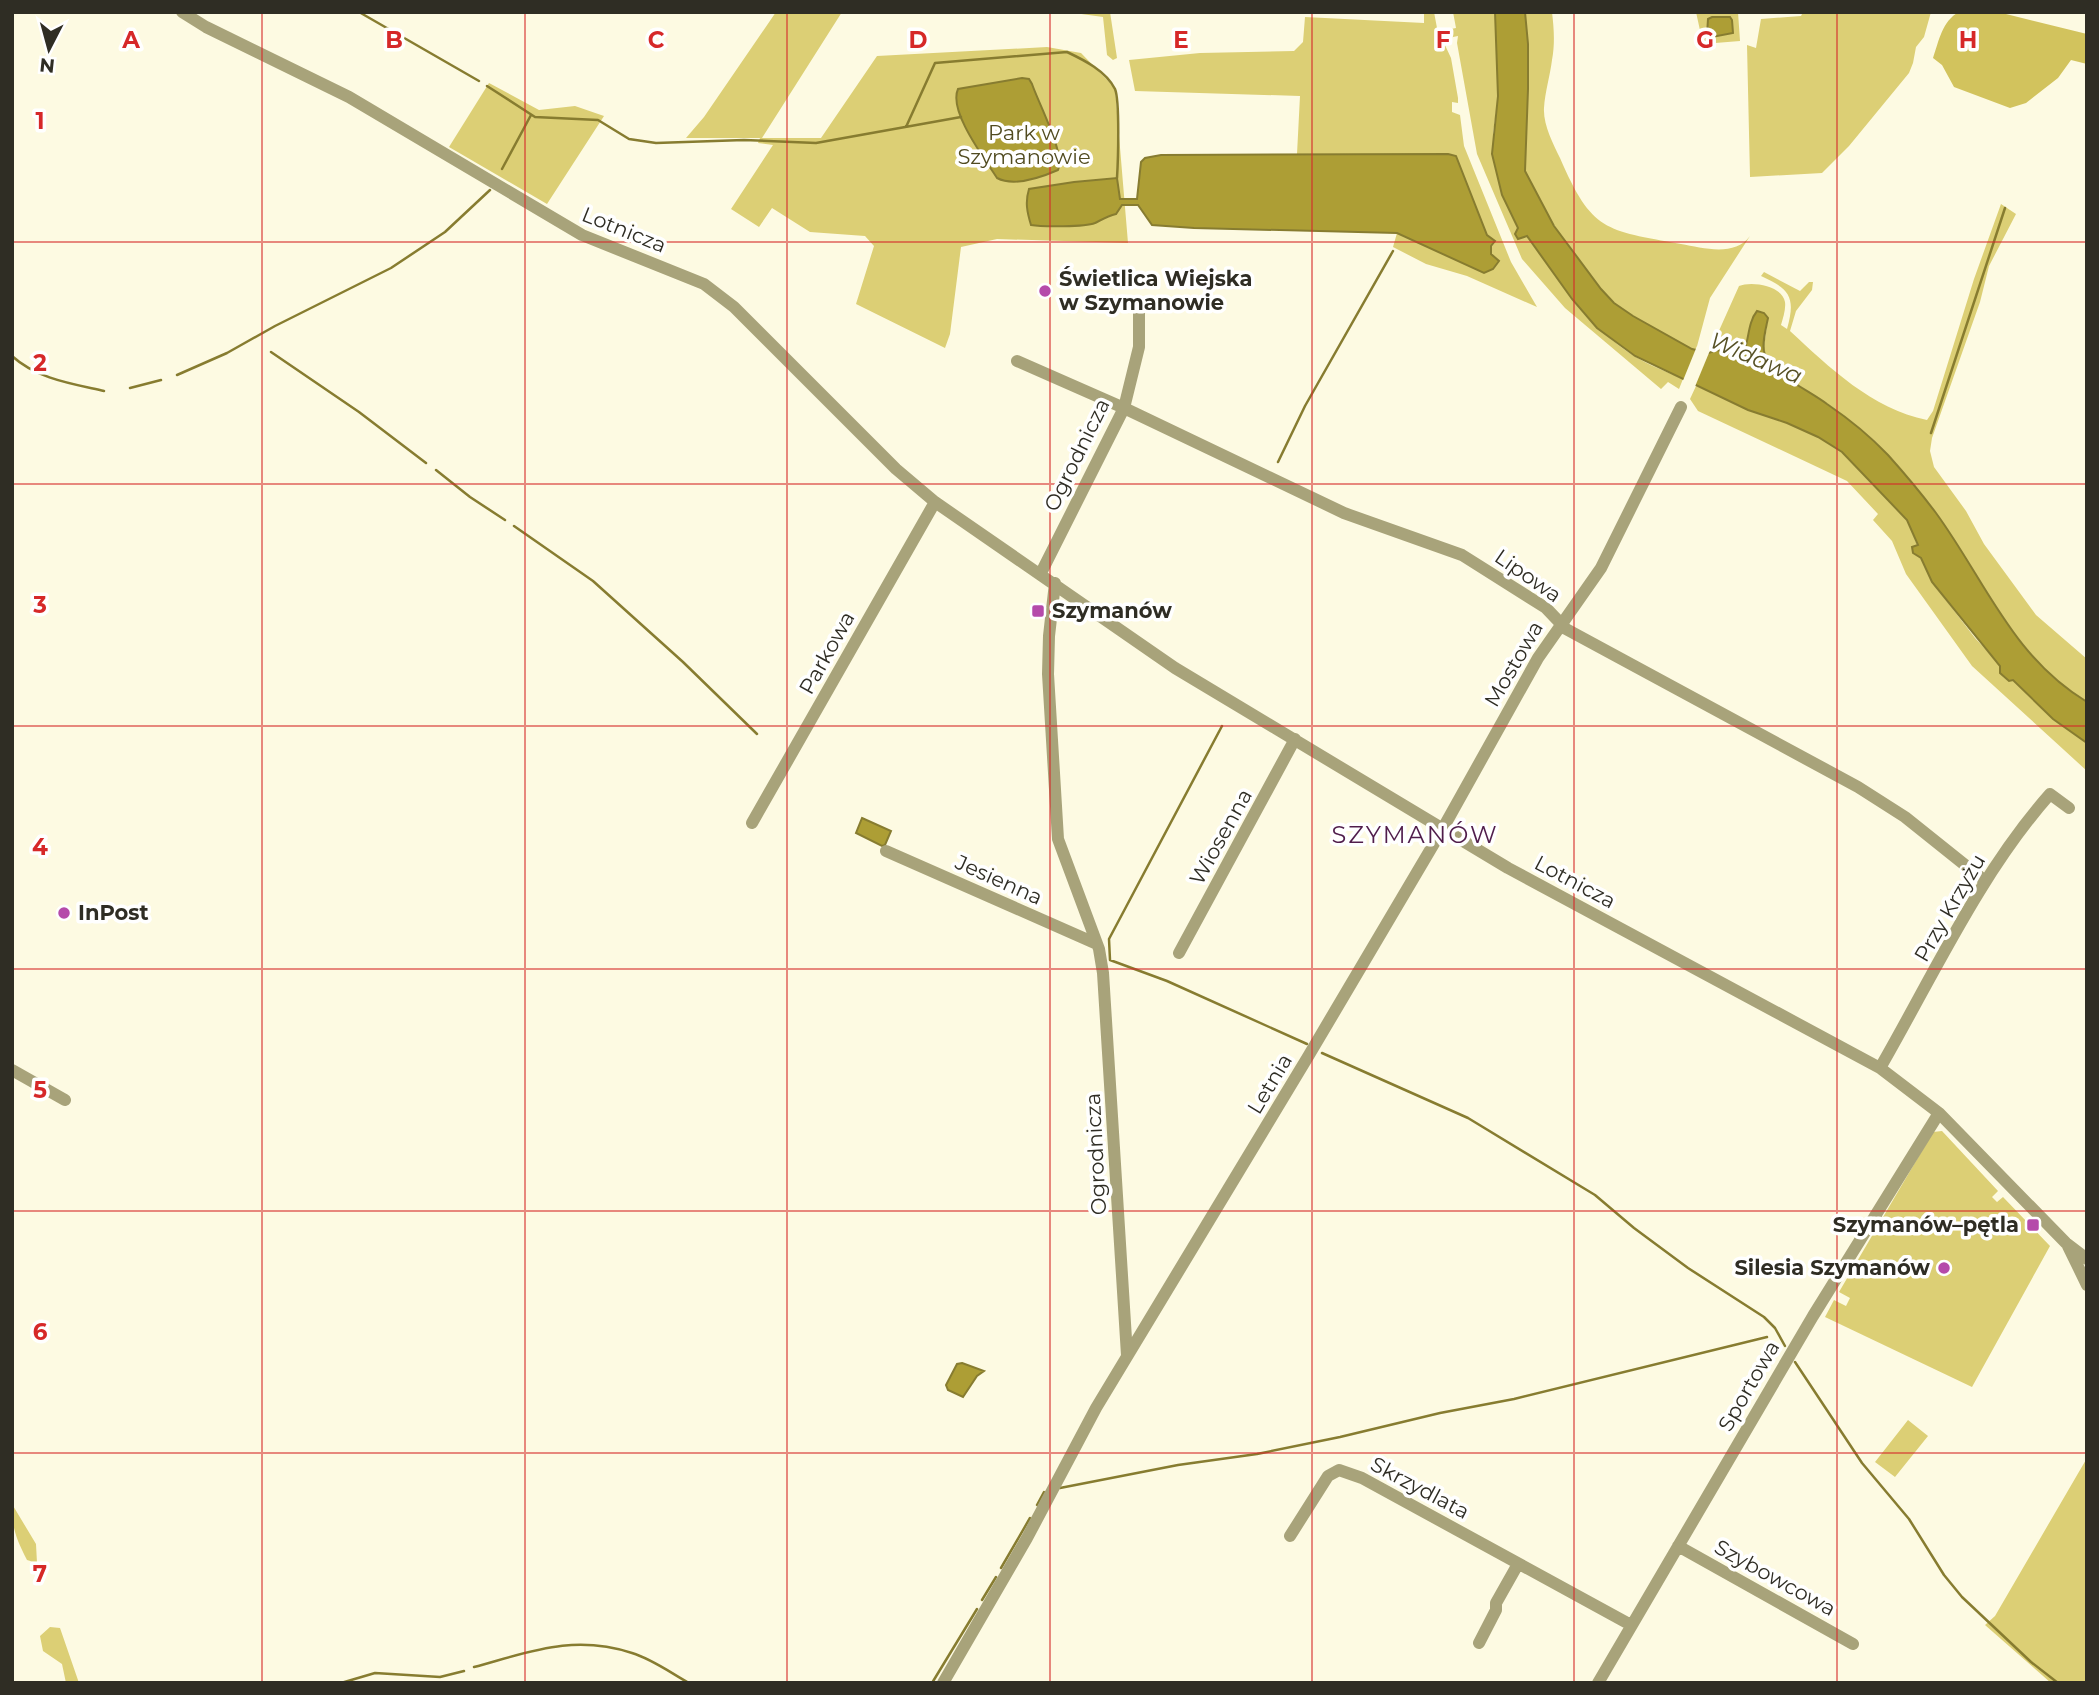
<svg xmlns="http://www.w3.org/2000/svg" width="2099" height="1695" font-family="Montserrat,sans-serif">
	<style>
		.green { fill: #dccf75 }
		.forest { fill: #d2c35d }
		.water { fill: #ad9e35; stroke: #877c30; stroke-width: 2 }
		.pier { fill: #fdfae2 }
		.lines { fill: none; stroke-linecap: round; stroke-linejoin: round }
		.stream { stroke: #877c30; stroke-width: 2.5 }
		.minor { stroke: #a8a37a; stroke-width: 12 }
		.grid { fill: none; stroke: #d62828; stroke-width: 2; stroke-opacity: 0.55 }
		.poi-dot { fill: #b54aaa; stroke: #fff; stroke-width: 2.5 }
		.labels { text-anchor: middle; stroke-width: 7; stroke-linejoin: round; paint-order: stroke }
		.park-label { font-size: 21px; fill: #514b20; stroke: #fff }
		.street-label { font-size: 21px; fill: #2f2d24; stroke: #fff }
		.poi-label { font-size: 21px; font-weight: bold; fill: #2f2d24; stroke: #fff; text-anchor: start }
		.water-label { font-size: 23px; font-style: italic; fill: #575126; stroke: #fff }
		.quarter-label { font-size: 24px; letter-spacing: 2px; fill: #501d4b; stroke: #fff }
		.grid-label { font-size: 23px; text-anchor: middle; font-weight: bold; fill: #d62828; stroke: #fff; stroke-width: 7; stroke-linejoin: round; paint-order: stroke }
	</style>
	<rect width="100%" height="100%" fill="#fdfae2"/>
	<path class="green" d="M 776,12 L 842,12 L 762,138 L 821,138 L 877,56 L 1047,47 L 1081,53 L 1115,88 L 1128,243 L 997,239 L 961,247 L 950,334 L 945,348 L 856,304 L 874,246 L 865,236 L 810,232 L 772,208 L 759,227 L 731,209 L 773,145 L 758,143 L 760,138 L 686,138 L 704,117 Z
		M 1067,12 L 1110,12 L 1117,58 L 1113,60 L 1107,55 L 1103,17 Z
		M 1424,12 L 1434,12 L 1437,28 L 1451,58 L 1458,98 L 1458,103 L 1452,102 L 1452,112 L 1460,115 L 1464,146 L 1511,262 L 1537,307 L 1467,276 L 1426,264 L 1393,247 L 1397,233 L 1484,273 L 1499,261 L 1491,255 L 1492,240 L 1487,236 L 1456,156 L 1448,154 L 1297,154 L 1300,96 L 1135,91 L 1129,60 L 1200,53 L 1294,51 L 1303,42 L 1305,17 L 1424,23 Z
		M 1453,12 L 1495,12 L 1498,96 L 1493,134 L 1511,212 L 1518,228 L 1517,239 L 1527,235 C 1558,280 1587,326 1634,356 C 1649,365 1667,372 1683,379 L 1679,389 L 1668,382 L 1661,389 L 1565,308 L 1522,259 L 1477,154 L 1457,43 L 1458,36 L 1453,37 L 1451,29 L 1456,28 Z
		M 1525,12 L 1552,12 C 1554,29 1555,44 1552,60 C 1550,76 1545,92 1544,108 C 1543,124 1553,144 1560,158 C 1592,232 1605,230 1681,244 C 1703,248 1735,257 1750,236 L 1710,298 L 1696,350 C 1674,342 1635,319 1616,305 C 1596,289 1527,192 1525,168 C 1519,117 1530,65 1525,12 Z
		M 1696,12 L 1738,12 L 1740,41 L 1703,44 Z
		M 1803,12 L 1931,12 L 1924,37 L 1916,47 L 1913,63 L 1909,73 L 1849,146 L 1822,173 L 1750,177 L 1747,45 L 1756,48 L 1761,19 L 1801,16 Z
		M 489,83 L 539,110 L 575,106 L 604,116 L 547,204 L 449,147 Z
		M 2001,204 L 2016,214 L 1989,266 L 1980,302 L 1932,438 L 1930,451 L 1934,467 L 1966,511 L 1984,544 L 2036,615 L 2087,659 L 2087,702 L 2053,679 L 2014,635 L 1936,514 L 1876,442 L 1829,405 L 1780,373 L 1765,355 L 1764,347 L 1768,318 L 1752,318 L 1750,338 L 1744,352 L 1709,353 L 1739,286 C 1751,281 1782,285 1785,302 C 1786,309 1783,318 1781,325 L 1787,329 C 1796,297 1790,289 1761,276 L 1764,272 L 1800,291 L 1809,282 L 1813,282 L 1812,290 L 1796,311 L 1790,331 C 1829,367 1872,409 1927,420 L 1933,411 L 1974,279 Z
		M 1696,386 L 1787,423 L 1818,437 L 1842,452 L 1907,520 L 1932,582 L 1975,638 L 2030,697 L 2053,719 L 2087,743 L 2087,771 L 1972,666 L 1906,574 L 1892,541 L 1873,520 L 1878,514 L 1847,481 L 1698,411 L 1690,399 Z
		M 1942,1131 L 1998,1191 L 1992,1197 L 1997,1202 L 2003,1197 L 2050,1246 L 1972,1387 L 1825,1317 L 1834,1300 L 1846,1306 L 1850,1298 L 1839,1292 L 1933,1132 Z
		M 1908,1420 L 1928,1436 L 1895,1477 L 1875,1462 Z
		M 2087,1458 L 2087,1683 L 2051,1683 L 1985,1625 L 1995,1616 Z
		M 12,1504 L 36,1544 L 37,1563 L 27,1560 C 16,1538 12,1529 12,1504 Z
		M 50,1627 L 60,1628 L 79,1683 L 66,1683 L 62,1664 L 43,1651 L 40,1636 Z"/>
	<path class="forest" d="M 1959,12 L 1998,12 L 2087,34 L 2087,64 L 2071,60 L 2058,78 L 2026,103 L 2010,108 L 1954,87 L 1942,65 L 1933,58 C 1939,41 1942,21 1959,12 Z"/>
	<path class="water" d="M 1495,12 L 1525,12 L 1528,44 L 1528,89 L 1525,171 L 1554,226 L 1601,289 L 1614,303 L 1633,316 L 1692,349 L 1709,353 L 1716,350 L 1732,353 L 1744,352 C 1749,339 1748,322 1757,311 L 1764,313 L 1768,318 C 1766,328 1761,346 1765,355 C 1774,375 1810,391 1827,404 C 1849,419 1870,436 1888,455 C 1905,474 1921,493 1936,513 C 1985,580 2012,657 2087,702 L 2087,743 L 2053,719 L 2013,680 L 2009,681 L 2000,673 L 2000,666 L 1932,582 L 1921,558 L 1913,553 L 1912,547 L 1918,545 L 1907,520 L 1842,452 L 1818,437 L 1787,423 L 1748,410 L 1635,356 L 1597,328 L 1572,299 L 1527,236 L 1518,239 L 1515,234 L 1518,228 L 1502,195 L 1492,154 L 1498,96 Z
		M 1712,17 L 1730,17 L 1732,20 L 1733,33 L 1712,37 L 1707,35 L 1708,19 Z
		M 1022,78 L 1029,79 L 1032,84 C 1038,102 1066,155 1058,170 C 1042,177 1014,187 997,178 C 985,159 948,111 958,89 Z
		M 1448,154 L 1456,156 L 1487,235 L 1495,241 L 1491,246 L 1491,254 L 1499,261 L 1493,269 L 1484,273 L 1397,233 L 1194,228 L 1152,225 L 1138,205 L 1122,205 L 1116,214 C 1108,216 1103,219 1095,223 C 1085,227 1042,227 1031,225 C 1027,212 1025,202 1029,189 L 1074,182 L 1117,178 L 1120,199 L 1137,199 L 1141,162 L 1145,158 L 1161,155 Z
		M 862,818 L 891,831 L 885,845 L 882,846 L 856,833 Z
		M 962,1363 L 984,1371 L 977,1376 L 963,1397 L 948,1390 L 946,1385 L 957,1364 Z"/>
	<path class="pier" d="M 1697,346 L 1711,348 L 1694,389 L 1682,383 Z"/>
	<g class="lines">
		<path class="stream" d="M 359,12 L 479,81
			M 487,86 L 535,117 L 598,120 L 629,139 L 656,143 L 744,140 L 816,143 L 961,117
			M 906,127 L 935,63 L 1067,52 C 1084,60 1106,71 1115,89 C 1120,101 1118,162 1117,178
			M 502,169 L 531,115
			M 271,352 L 359,412 L 426,463
			M 12,356 C 37,379 73,384 104,391
			M 177,375 L 227,353 L 275,326 L 391,268 L 445,232 L 490,190
			M 130,388 L 161,380
			M 1931,433 L 2005,208
			M 1278,462 L 1305,406 L 1393,251
			M 436,470 L 470,497 L 505,520
			M 514,526 L 593,581 L 683,662 L 757,734
			M 1222,726 L 1109,939 L 1110,960 L 1167,981 L 1307,1044
			M 1322,1053 L 1468,1118 L 1595,1195 L 1634,1228 L 1688,1268 L 1764,1317 L 1775,1328 L 1785,1346
			M 1795,1362 L 1862,1463 L 1909,1519 L 1944,1575 L 1962,1597 L 2031,1662 L 2058,1683
			M 1060,1488 L 1178,1465 L 1257,1454 L 1340,1437 L 1440,1413 L 1514,1399 L 1767,1337
			M 1037,1505 L 1044,1492
			M 1001,1568 L 1030,1518
			M 982,1600 L 996,1577
			M 474,1667 C 530,1652 573,1634 632,1653 C 652,1659 671,1673 689,1683
			M 341,1683 L 375,1673 L 440,1677 L 464,1671
			M 932,1683 L 977,1609"/>
		<path class="minor" d="M 182,12 L 206,27 L 349,97 L 582,235 L 704,284 L 734,307 L 896,469 L 935,502 L 1175,668 L 1508,868 L 1880,1068 L 1939,1113 L 2066,1243 L 2087,1259
			M 1017,361 L 1124,408 L 1344,513 L 1462,555 L 1546,608 L 1566,629 L 1858,787 L 1905,817 L 1985,881
			M 1041,573 L 1124,408 L 1139,347 L 1139,309
			M 1055,583 L 1049,636 L 1048,674 L 1058,839 L 1099,949 L 1103,973 L 1127,1355
			M 752,823 L 935,502
			M 886,851 L 1097,944
			M 1179,953 L 1295,739
			M 1880,1068 C 1933,976 1980,873 2050,794 L 2069,808
			M 12,1070 L 65,1100
			M 2068,1246 L 2087,1285
			M 1290,1536 L 1328,1476 L 1339,1470 L 1362,1478 L 1631,1625
			M 1678,1546 L 1853,1644
			M 1479,1643 L 1496,1610 L 1496,1603 L 1518,1564
			M 943,1683 L 1027,1538 L 1096,1408 L 1309,1055 L 1442,830 L 1538,658 L 1601,568 L 1681,407
			M 1598,1683 L 1813,1316 L 1939,1113"/>
	</g>
	<path class="grid" d="M 262,12 L 262,1683M 525,12 L 525,1683M 787,12 L 787,1683M 1050,12 L 1050,1683M 1312,12 L 1312,1683M 1574,12 L 1574,1683M 1837,12 L 1837,1683M 12,242 L 2087,242M 12,484 L 2087,484M 12,726 L 2087,726M 12,969 L 2087,969M 12,1211 L 2087,1211M 12,1453 L 2087,1453"/>
	<g class="poi-dot">
		<circle cx="1045" cy="291" r="7"/>
		<rect x="1031" y="604" width="14" height="14" rx="3.5"/>
		<circle cx="64" cy="913" r="7"/>
		<rect x="2026" y="1218" width="14" height="14" rx="3.5"/>
		<circle cx="1944" cy="1268" r="7"/>
	</g>
	<g class="labels">
		<g class="park-label">
			<text x="1024" y="140">Park w<tspan x="1024" dy="24">Szymanowie</tspan></text>
		</g>
		<g class="street-label">
			<text transform="translate(624 230) rotate(22)" y="7">Lotnicza</text>
			<text transform="translate(1077 455) rotate(-64)" y="7">Ogrodnicza</text>
			<text transform="translate(1528 576) rotate(35)" y="7">Lipowa</text>
			<text transform="translate(827 653) rotate(-61)" y="7">Parkowa</text>
			<text transform="translate(1514 664) rotate(-60)" y="7">Mostowa</text>
			<text transform="translate(1221 837) rotate(-61)" y="7">Wiosenna</text>
			<text transform="translate(999 880) rotate(24)" y="7">Jesienna</text>
			<text transform="translate(1575 882) rotate(28)" y="7">Lotnicza</text>
			<text transform="translate(1950 908) rotate(-60)" y="7">Przy Krzyżu</text>
			<text transform="translate(1270 1084) rotate(-59)" y="7">Letnia</text>
			<text transform="translate(1096 1154) rotate(-93)" y="7">Ogrodnicza</text>
			<text transform="translate(1749 1386) rotate(-60)" y="7">Sportowa</text>
			<text transform="translate(1420 1488) rotate(28)" y="7">Skrzydlata</text>
			<text transform="translate(1775 1578) rotate(29)" y="7">Szybowcowa</text>
		</g>
		<g class="poi-label">
			<text x="1059" y="286">Świetlica Wiejska<tspan x="1059" dy="24">w Szymanowie</tspan></text>
			<text x="1052" y="618">Szymanów</text>
			<text x="78" y="920">InPost</text>
			<text x="2019" y="1232" text-anchor="end">Szymanów–pętla</text>
			<text x="1930" y="1275" text-anchor="end">Silesia Szymanów</text>
		</g>
		<g class="water-label">
			<text transform="translate(1756 358) rotate(23)" y="8">Widawa</text>
		</g>
		<g class="quarter-label">
			<text x="1415" y="843">SZYMANÓW</text>
		</g>
	</g>
	<g class="grid-label">
		<text x="131" y="48">A</text>
		<text x="394" y="48">B</text>
		<text x="656" y="48">C</text>
		<text x="918" y="48">D</text>
		<text x="1181" y="48">E</text>
		<text x="1443" y="48">F</text>
		<text x="1705" y="48">G</text>
		<text x="1968" y="48">H</text>
		<text x="40" y="129">1</text>
		<text x="40" y="371">2</text>
		<text x="40" y="613">3</text>
		<text x="40" y="855">4</text>
		<text x="40" y="1098">5</text>
		<text x="40" y="1340">6</text>
		<text x="40" y="1582">7</text>
	</g>
	<rect width="2099" height="1695" fill="none" stroke="#2f2d24" stroke-width="28"/>
	<g transform="translate(49 49) rotate(186)" stroke="#ffffff" stroke-width="5" paint-order="stroke">
	<path d="M0-5L12 26L0 18L-12 26Z" fill="#2f2d24"/>
	<text y="-10" font-size="19" font-weight="bold" text-anchor="middle" fill="#2f2d24">N</text>
	</g>
</svg>
